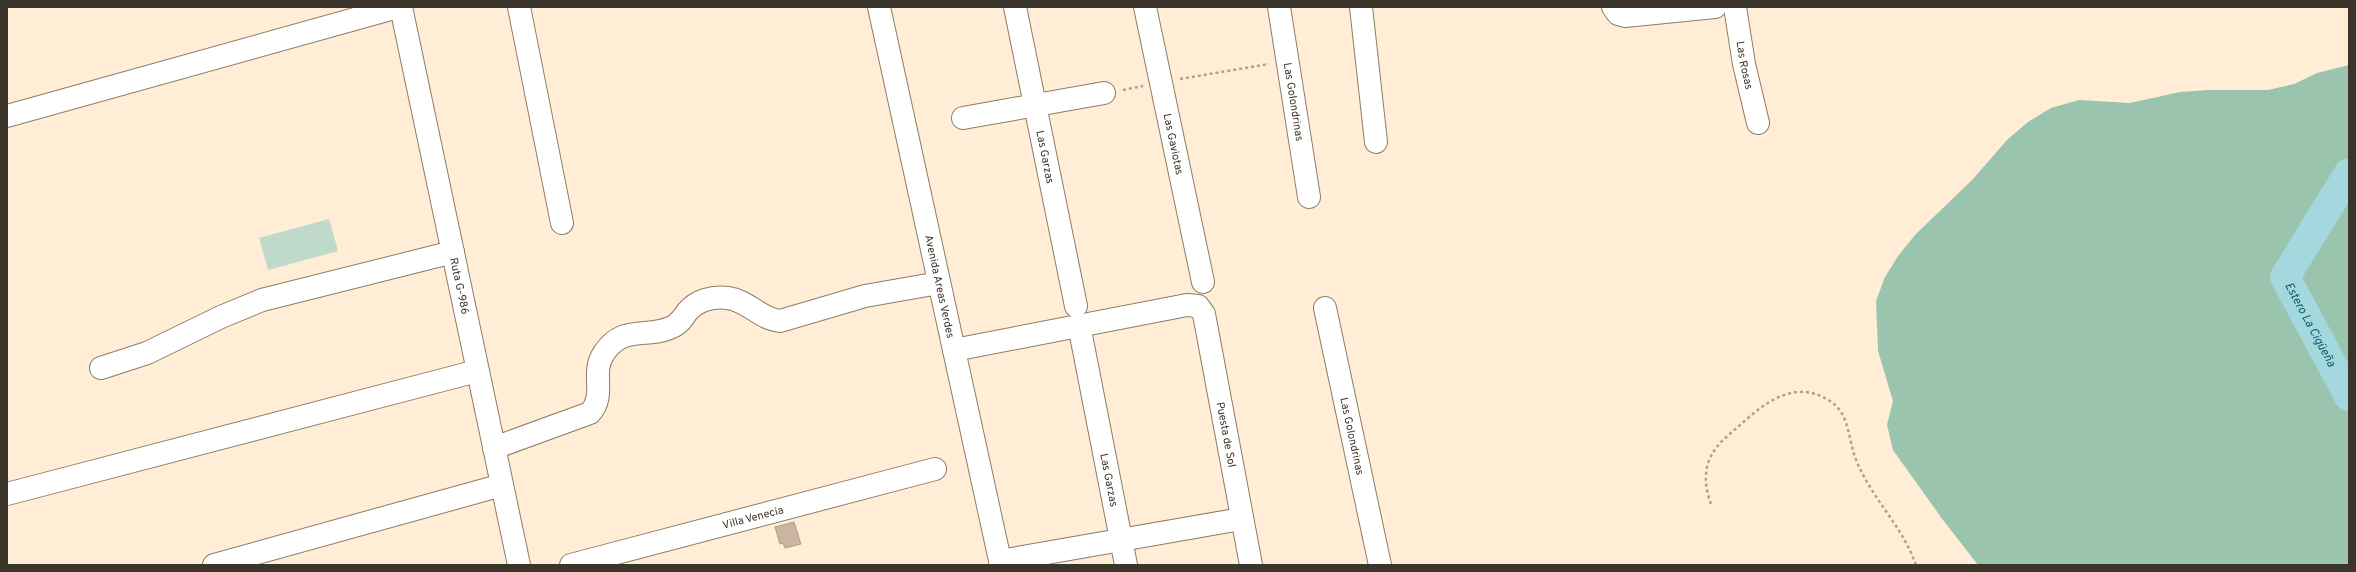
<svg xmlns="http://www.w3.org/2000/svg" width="2356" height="572" font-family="Overpass,sans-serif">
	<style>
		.green { fill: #bfdacb }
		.forest { fill: #9ac4ae }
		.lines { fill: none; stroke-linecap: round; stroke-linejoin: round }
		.river { stroke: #a3d8df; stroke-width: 30 }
		.building { fill: #cab5a0; stroke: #b09c87 }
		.minor-casing { stroke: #8c7c66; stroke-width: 24 }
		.major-casing { stroke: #8c7c66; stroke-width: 24 }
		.path { stroke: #afa18f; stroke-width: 2.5; stroke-dasharray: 3 3; stroke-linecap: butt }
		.minor { stroke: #fff; stroke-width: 22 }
		.major { stroke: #fff; stroke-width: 22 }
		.labels { text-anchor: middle; stroke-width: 3.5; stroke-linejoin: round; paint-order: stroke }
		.street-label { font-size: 11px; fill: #3b342a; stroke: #fff }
		.water-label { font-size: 12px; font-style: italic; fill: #135b63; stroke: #fff }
	</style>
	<rect width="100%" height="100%" fill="#ffedd5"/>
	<path class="green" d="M 329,219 L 338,251 L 268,270 L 259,238 Z"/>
	<path class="forest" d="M 2349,65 L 2349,565 L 1978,565 L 1943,520 L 1893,450 L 1887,425 L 1893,401 L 1878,351 L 1876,301 L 1885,277 L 1898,256 L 1915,235 L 1972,180 L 2007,140 L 2028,122 L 2051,108 L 2079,100 L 2130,103 L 2180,92 L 2208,90 L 2268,90 L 2294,84 L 2317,73 Z"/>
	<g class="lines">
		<path class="river" id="s1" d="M 2349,173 L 2285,277 L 2349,396"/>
	</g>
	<path class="building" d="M 794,522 L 801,544 L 785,548 L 783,543 L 780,544 L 775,527 Z"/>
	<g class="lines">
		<g class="minor-casing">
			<g id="minor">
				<path d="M 519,7 L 562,223"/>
				<path id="s2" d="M 879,7 L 1001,565"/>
				<path id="s3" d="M 1015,7 L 1076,306"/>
				<path id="s4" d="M 1145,7 L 1203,282"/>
				<path id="s5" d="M 1279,7 L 1309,197"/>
				<path d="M 1361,7 L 1376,142"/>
				<path d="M 1613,7 L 1618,14 L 1625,16 L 1715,7"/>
				<path id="s6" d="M 1735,7 L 1744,64 L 1758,123"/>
				<path d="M 7,116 L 398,7"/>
				<path d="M 963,118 L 1104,93"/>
				<path id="s7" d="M 1325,308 L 1380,565"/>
				<path id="s8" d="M 1079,325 L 1126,565"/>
				<path id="s9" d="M 954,350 L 1187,305 L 1198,306 L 1204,314 L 1251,565"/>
				<path d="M 101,368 L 147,353 L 221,317 L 262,300 L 453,252"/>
				<path d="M 494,448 L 590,413 C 607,394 590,373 604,353 C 623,324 648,339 672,327 C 679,324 683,318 687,312 C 697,300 713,296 728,298 C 749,301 760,319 780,321 L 865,296 L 939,283"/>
				<path d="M 7,494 L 477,371"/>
				<path d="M 1000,561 L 1241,519"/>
				<path d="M 214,565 L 502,485"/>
				<path id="s10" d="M 571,565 L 935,469"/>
			</g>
		</g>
		<g class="major-casing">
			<g id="major">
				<path id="s11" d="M 401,7 L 519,565"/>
			</g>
		</g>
		<path class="path" d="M 1180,79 L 1269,64
			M 1123,90 L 1143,86
			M 1711,504 C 1706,491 1704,477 1708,463 C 1714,446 1726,437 1739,426 C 1764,403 1795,378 1830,401 C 1849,413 1848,437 1855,457 C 1870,497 1902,525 1916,565"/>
		<use href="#minor" class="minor"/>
		<use href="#major" class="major"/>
	</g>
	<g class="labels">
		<g class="street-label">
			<text dy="4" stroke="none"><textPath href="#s6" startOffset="59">Las Rosas</textPath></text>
			<text dy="4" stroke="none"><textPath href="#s5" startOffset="96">Las Golondrinas</textPath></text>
			<text dy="4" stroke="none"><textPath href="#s4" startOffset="140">Las Gaviotas</textPath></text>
			<text dy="4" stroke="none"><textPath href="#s3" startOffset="153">Las Garzas</textPath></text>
			<text dy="4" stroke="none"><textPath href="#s11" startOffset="285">Ruta G-986</textPath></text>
			<text dy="4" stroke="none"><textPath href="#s2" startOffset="286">Avenida Areas Verdes</textPath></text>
			<text dy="4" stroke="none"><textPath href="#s9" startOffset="381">Puesta de Sol</textPath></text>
			<text dy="4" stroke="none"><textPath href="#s7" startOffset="131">Las Golondrinas</textPath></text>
			<text dy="4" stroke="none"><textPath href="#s8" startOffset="158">Las Garzas</textPath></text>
			<text dy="4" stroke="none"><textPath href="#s10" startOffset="188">Villa Venecia</textPath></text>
		</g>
		<g class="water-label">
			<text dy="4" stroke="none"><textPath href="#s1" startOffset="176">Estero La Cigüeña</textPath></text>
		</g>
	</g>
	<rect width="2356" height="572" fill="none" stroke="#3b342a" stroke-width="16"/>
</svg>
